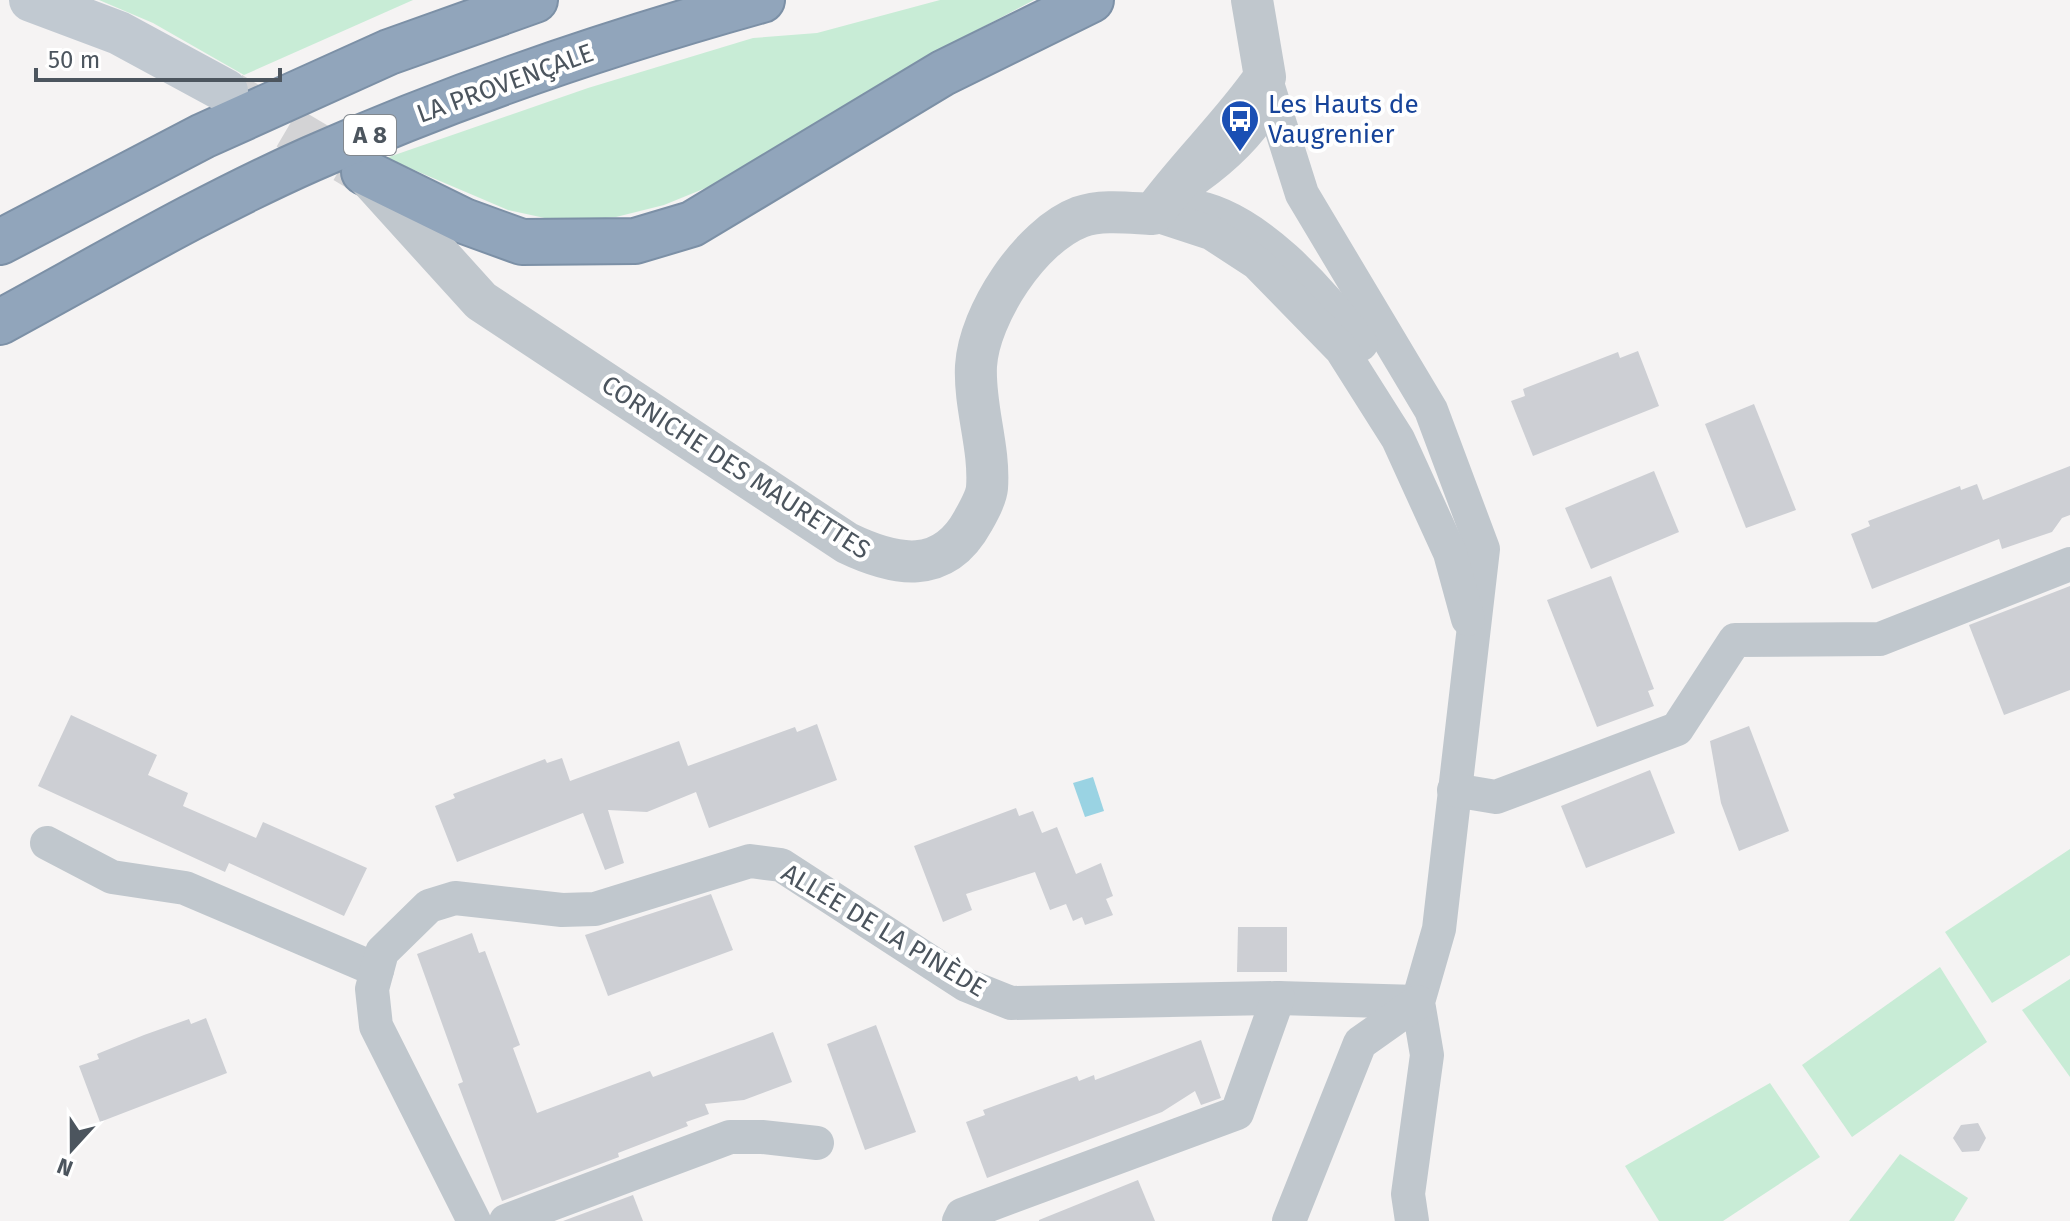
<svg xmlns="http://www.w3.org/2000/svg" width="2070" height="1221" viewBox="0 0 2070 1221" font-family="'Fira Sans',sans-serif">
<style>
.green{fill:#c8ecd6}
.water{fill:#9ad3e3}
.building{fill:#cdcfd4}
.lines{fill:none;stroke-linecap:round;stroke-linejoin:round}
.secondary-tunnel{stroke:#d3d3d5;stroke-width:44;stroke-dasharray:44 22;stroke-linecap:butt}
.motorway-casing{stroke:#7c90a6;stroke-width:48}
.service{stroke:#c0c7cd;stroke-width:16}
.minor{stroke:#c0c7cd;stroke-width:34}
.tertiary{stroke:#c0c7cd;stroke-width:42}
.secondary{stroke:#c1c9d1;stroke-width:44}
.motorway{stroke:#91a5bb;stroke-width:44}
.labels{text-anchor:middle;stroke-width:8;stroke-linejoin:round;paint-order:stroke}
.shield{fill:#fff;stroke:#82888e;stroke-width:2}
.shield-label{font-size:24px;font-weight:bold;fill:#4c555e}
.street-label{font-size:26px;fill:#4c555e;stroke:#fff}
.transit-label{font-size:26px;fill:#164399;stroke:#fff;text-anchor:start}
</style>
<rect width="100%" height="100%" fill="#f5f3f3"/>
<g class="green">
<path d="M 99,0 L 413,0 L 244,75 L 153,23 Z"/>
<path d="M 940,0 L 1034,0 L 962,38 L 713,185 L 664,205 L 616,217 L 563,222 L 508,210 L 386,158 L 588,88 L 753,38 L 817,33 Z"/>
<path d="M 2070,849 L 2070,955 L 1992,1003 L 1945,932 Z"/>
<path d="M 1940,967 L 1987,1042 L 1852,1137 L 1802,1065 Z"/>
<path d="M 2070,979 L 2070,1077 L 2022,1010 Z"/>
<path d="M 1770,1083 L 1820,1157 L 1723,1221 L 1659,1221 L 1625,1166 Z"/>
<path d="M 1900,1154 L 1968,1198 L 1954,1221 L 1849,1221 Z"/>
</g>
<path class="water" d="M 1093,777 L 1104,811 L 1085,817 L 1073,783 Z"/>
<g class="building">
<path d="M 1638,351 L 1659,406 L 1533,456 L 1511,401 L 1525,396 L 1523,389 L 1618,352 L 1620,358 Z"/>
<path d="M 1754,404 L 1796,510 L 1746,528 L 1705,424 Z"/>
<path d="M 2070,466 L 2070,515 L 2062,518 L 2052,532 L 2002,549 L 1999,539 L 1872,589 L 1851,534 L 1870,526 L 1868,521 L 1960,486 L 1961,490 L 1977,484 L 1983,500 Z"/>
<path d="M 1654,471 L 1679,532 L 1591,569 L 1565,508 Z"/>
<path d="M 1611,576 L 1654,689 L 1648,691 L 1654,706 L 1597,727 L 1547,600 Z"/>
<path d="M 2070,586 L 2070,690 L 2004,715 L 1969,625 Z"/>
<path d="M 71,715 L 157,755 L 148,775 L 188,793 L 183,806 L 256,838 L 263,822 L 367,868 L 344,916 L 229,863 L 225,872 L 38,786 Z"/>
<path d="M 817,724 L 837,780 L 709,828 L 696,792 L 647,812 L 608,810 L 624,863 L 605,870 L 583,813 L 457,862 L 435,806 L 455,798 L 453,794 L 545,759 L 547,763 L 562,758 L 570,781 L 679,741 L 688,766 L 795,727 L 797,732 Z"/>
<path d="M 1749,726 L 1789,831 L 1739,851 L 1721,803 L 1710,741 Z"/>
<path d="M 1650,770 L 1675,833 L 1586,868 L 1561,806 Z"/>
<path d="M 1016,808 L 1019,816 L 1033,811 L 1042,833 L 1057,827 L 1076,874 L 1101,863 L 1113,896 L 1106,899 L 1113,915 L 1085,925 L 1082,917 L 1073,921 L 1066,904 L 1050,910 L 1035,872 L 966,894 L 972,910 L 943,922 L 914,846 Z"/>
<path d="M 711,894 L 733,950 L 608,996 L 585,935 Z"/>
<path d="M 1238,927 L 1287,927 L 1287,972 L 1237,972 Z"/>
<path d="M 472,933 L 479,953 L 485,951 L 520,1045 L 513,1048 L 537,1113 L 650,1071 L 653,1077 L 773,1032 L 792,1082 L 744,1100 L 705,1104 L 709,1114 L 686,1122 L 688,1126 L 618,1153 L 619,1157 L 502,1201 L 458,1084 L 463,1082 L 417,954 Z"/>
<path d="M 206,1018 L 227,1073 L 100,1122 L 79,1066 L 99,1059 L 97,1054 L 144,1035 L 189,1019 L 191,1024 Z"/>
<path d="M 876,1025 L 916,1132 L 865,1150 L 827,1044 Z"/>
<path d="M 1201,1040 L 1221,1098 L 1201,1105 L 1195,1091 L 1162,1112 L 987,1178 L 966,1122 L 985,1115 L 983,1110 L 1077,1076 L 1079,1081 L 1094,1075 L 1095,1080 Z"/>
<path d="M 1978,1123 L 1986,1138 L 1979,1151 L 1962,1152 L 1953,1138 L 1961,1125 Z"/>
<path d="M 1138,1180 L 1155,1221 L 1039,1221 L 1039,1220 Z"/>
<path d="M 633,1195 L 643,1221 L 563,1221 Z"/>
</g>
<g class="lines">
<path class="secondary-tunnel" d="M 231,94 L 358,169"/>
<defs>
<g id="motorway">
<path d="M 364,172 L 464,221 L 522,242 L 635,241 L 692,224 L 943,73 L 1091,0"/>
<path d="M 0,242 L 203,136 L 389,52 L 535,0"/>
<path d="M 0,322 C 103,266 205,206 311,159 C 457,94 608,43 762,0"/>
</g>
</defs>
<use href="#motorway" class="motorway-casing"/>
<path class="service" d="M 1189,194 C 1222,172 1254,145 1274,110"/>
<g class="minor">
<path d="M 1265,77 L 1302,194 L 1431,410 L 1483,549 L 1439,929 L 1418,1002 L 1427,1055 L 1408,1194 L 1412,1221"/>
<path d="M 1188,206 C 1254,213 1323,293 1361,344"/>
<path d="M 1153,214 L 1211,233 L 1257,263 L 1341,349 L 1398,439 L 1450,553 L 1468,619"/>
<path d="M 1454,790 L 1496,797 L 1677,729 L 1735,640 L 1880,639 L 2070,564"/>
<path d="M 47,843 L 112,877 L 185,888 L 377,970"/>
<path d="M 474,1221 L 376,1026 L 372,989 L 382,952 L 429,906 L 455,898 L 562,910 L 595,909 L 750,861 L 781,865 L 966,985 L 1011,1003 L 1278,998 L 1418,1002"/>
<path d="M 506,1221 L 730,1137 L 762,1137 L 817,1143"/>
<path d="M 959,1221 L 962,1215 L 1237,1113 L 1278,998"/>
<path d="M 1289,1221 L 1360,1043 L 1418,1002"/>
</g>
<path class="tertiary" d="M 365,173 L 481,301 L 847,543 C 895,566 943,576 973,521 C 978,512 986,498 987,488 C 990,447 974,407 976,366 C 979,315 1030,236 1080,217 C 1102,209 1130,213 1153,214 C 1188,166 1231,126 1265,77 L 1252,0"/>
<path class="secondary" d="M 31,0 L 119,33 L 226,91"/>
<use href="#motorway" class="motorway"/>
</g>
<defs>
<symbol id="bus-pin" viewBox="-11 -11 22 30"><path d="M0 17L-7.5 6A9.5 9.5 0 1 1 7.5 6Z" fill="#1a4fb4" stroke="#fff"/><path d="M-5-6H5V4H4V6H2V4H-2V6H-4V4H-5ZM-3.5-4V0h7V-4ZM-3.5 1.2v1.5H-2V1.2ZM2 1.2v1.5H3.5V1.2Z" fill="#fff"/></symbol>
</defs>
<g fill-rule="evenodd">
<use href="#bus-pin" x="1218" y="97" width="44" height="60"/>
</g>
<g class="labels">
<rect class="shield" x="344" y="115" width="52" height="40" rx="6"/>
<g class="shield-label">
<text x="370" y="143">A 8</text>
</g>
<g class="street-label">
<text transform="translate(505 83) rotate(-20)" y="9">LA PROVENÇALE</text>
<text transform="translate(736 467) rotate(33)" y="9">CORNICHE DES MAURETTES</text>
<text transform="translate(884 930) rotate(31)" y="9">ALLÉE DE LA PINÈDE</text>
</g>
<g class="transit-label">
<text x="1268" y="113">Les Hauts de<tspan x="1268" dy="30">Vaugrenier</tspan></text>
</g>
</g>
<g transform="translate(72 1149) rotate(201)" stroke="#ffffff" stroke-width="6" paint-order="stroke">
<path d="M0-6L14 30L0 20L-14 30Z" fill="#4c555e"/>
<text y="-12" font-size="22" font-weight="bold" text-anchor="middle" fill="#4c555e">N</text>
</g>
<path d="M36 68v12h244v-12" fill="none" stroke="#4c555e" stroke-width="4"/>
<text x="48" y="68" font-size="24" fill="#4c555e" stroke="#ffffff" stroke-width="6" paint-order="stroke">50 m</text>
</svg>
